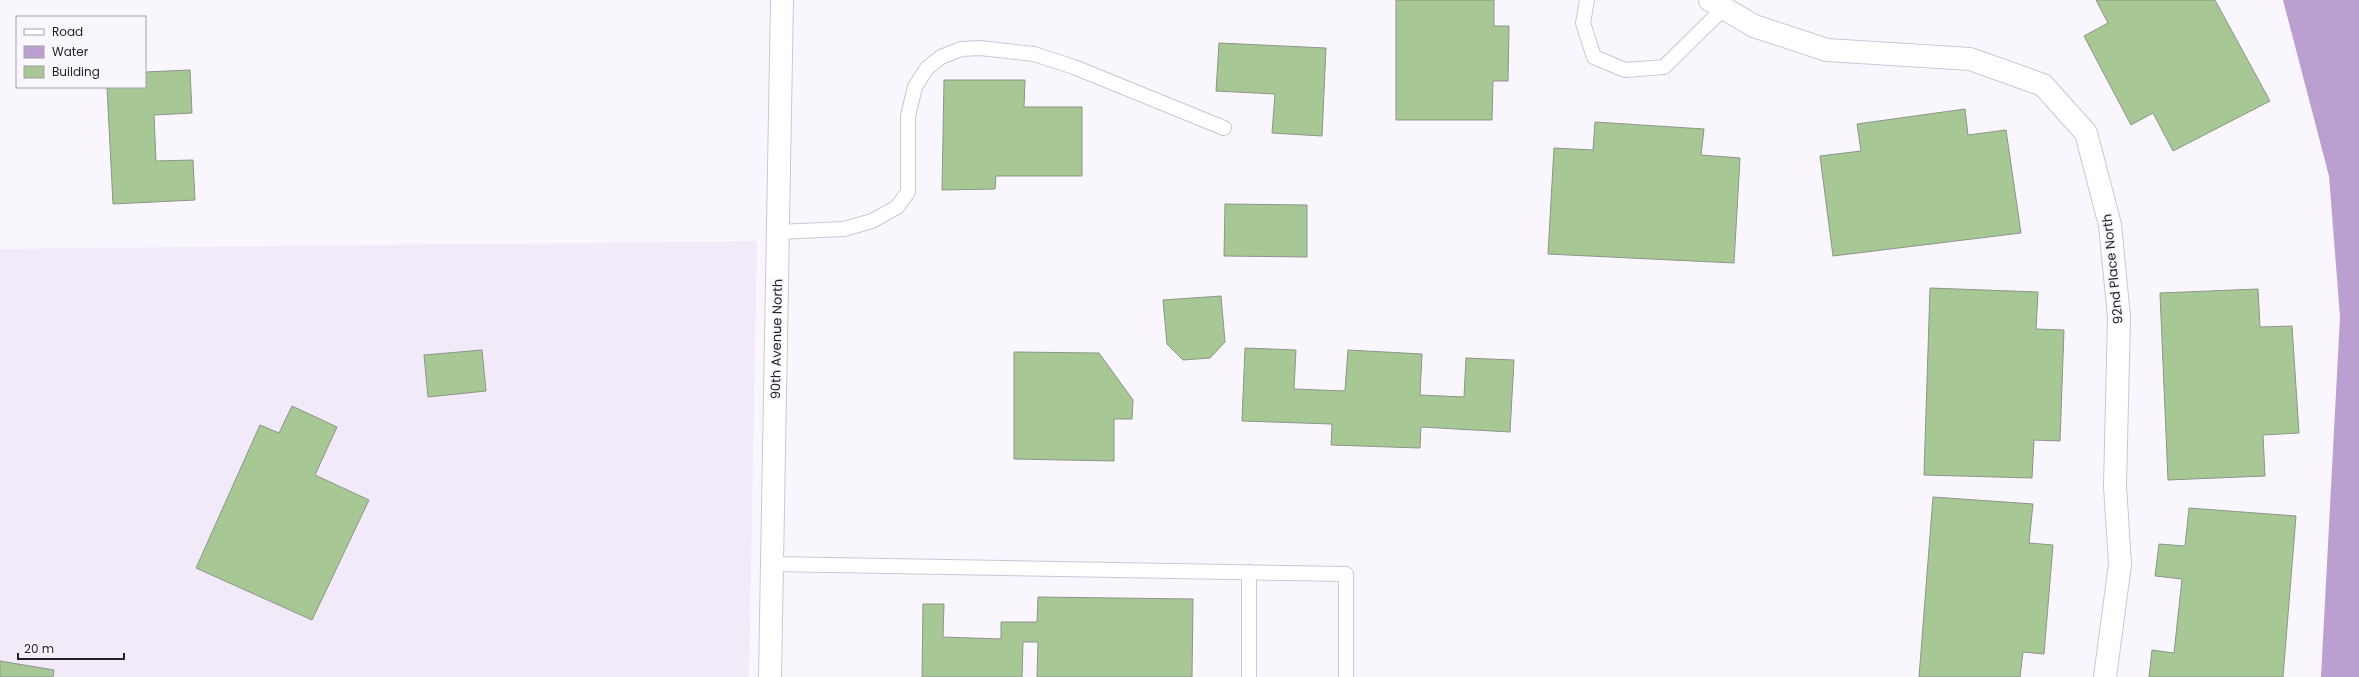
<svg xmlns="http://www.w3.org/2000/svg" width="2359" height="677" viewBox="0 0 2359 677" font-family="Poppins,sans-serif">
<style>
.built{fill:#f2eaf9}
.water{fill:#bb9fd0}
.building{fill:#a7c795;stroke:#8d9589}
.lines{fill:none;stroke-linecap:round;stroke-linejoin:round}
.lane-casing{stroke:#cdc6d2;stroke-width:16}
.street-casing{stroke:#cdc6d2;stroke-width:24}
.secondary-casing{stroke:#cdc6d2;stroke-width:24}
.lane{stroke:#fff;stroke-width:14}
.street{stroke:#fff;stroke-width:22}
.secondary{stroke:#fff;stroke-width:22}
.labels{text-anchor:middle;stroke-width:4;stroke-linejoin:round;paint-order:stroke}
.street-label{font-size:13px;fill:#242226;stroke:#faf6fe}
</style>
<rect width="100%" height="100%" fill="#faf6fe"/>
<path class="built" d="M 757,241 L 749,677 L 0,677 L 0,249 Z"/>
<path class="water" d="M 2283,0 L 2359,0 L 2359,677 L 2321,677 L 2340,317 L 2329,176 Z"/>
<g class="building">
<path d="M 1396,0 L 1494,0 L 1494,26 L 1509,26 L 1508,81 L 1493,81 L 1492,120 L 1396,120 Z"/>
<path d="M 2096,0 L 2215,0 L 2270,101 L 2173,151 L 2153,113 L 2131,125 L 2084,36 L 2108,23 Z"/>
<path d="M 1219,43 L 1326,48 L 1322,136 L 1272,133 L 1275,94 L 1216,91 Z"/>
<path d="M 190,70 L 192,113 L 154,115 L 156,161 L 193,160 L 195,200 L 113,204 L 107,87 L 145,87 L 145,72 Z"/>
<path d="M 944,80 L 1025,80 L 1024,107 L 1082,107 L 1082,176 L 996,176 L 995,189 L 942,190 Z"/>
<path d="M 1965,109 L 1968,135 L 2006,130 L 2021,233 L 1833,256 L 1820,156 L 1861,151 L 1857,124 Z"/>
<path d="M 1595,122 L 1704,129 L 1701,155 L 1740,158 L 1734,263 L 1548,254 L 1554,148 L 1593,150 Z"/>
<path d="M 1225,204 L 1307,205 L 1307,257 L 1224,256 Z"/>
<path d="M 1930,288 L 2038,292 L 2036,329 L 2064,330 L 2060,441 L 2034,440 L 2032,478 L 1924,475 Z"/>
<path d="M 2258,289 L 2260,327 L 2292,326 L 2299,433 L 2263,435 L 2265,476 L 2168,480 L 2160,293 Z"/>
<path d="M 1221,296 L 1225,342 L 1210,358 L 1183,360 L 1167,344 L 1163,300 Z"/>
<path d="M 1245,348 L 1296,350 L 1294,389 L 1345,391 L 1348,350 L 1422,354 L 1420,395 L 1464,397 L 1466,358 L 1514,360 L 1510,432 L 1421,427 L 1420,448 L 1331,445 L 1332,424 L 1242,421 Z"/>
<path d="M 482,350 L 486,391 L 428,397 L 424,355 Z"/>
<path d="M 1014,352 L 1099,353 L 1133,400 L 1132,419 L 1114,419 L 1114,461 L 1014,459 Z"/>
<path d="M 292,406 L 337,427 L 315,475 L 369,500 L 312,620 L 196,568 L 260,425 L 279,433 Z"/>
<path d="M 1933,497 L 2033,504 L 2029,543 L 2053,545 L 2044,654 L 2023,652 L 2020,677 L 1919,677 Z"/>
<path d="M 2189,508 L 2296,516 L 2283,677 L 2149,677 L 2152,650 L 2174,653 L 2182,579 L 2155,576 L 2159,544 L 2185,546 Z"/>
<path d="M 1038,597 L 1193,599 L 1192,677 L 1037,677 L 1038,642 L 1023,642 L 1022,677 L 922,677 L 923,604 L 944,604 L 943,637 L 1001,639 L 1001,622 L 1037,622 Z"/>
<path d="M 0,661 L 54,670 L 53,677 L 0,677 Z"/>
</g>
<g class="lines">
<defs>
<g id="lane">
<path d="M 1587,0 L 1583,23 L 1594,57 L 1625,70 L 1664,67 L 1724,8"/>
<path d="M 778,232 L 844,229 L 872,221 L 897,207 L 908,192 L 908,116 L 915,87 L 927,68 L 941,57 L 961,49 L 980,48 L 1034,54 L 1074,67 L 1224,128"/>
<path d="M 772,564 L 1346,574 L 1346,677"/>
<path d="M 1249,677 L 1249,572"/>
</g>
<path id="street" d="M 1710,0 L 1754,26 L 1827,50 L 1970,59 L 2043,85 L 2086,133 L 2110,225 L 2119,317 L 2115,486 L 2120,564 L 2105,677"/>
<path id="secondary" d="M 770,677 L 782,0"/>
</defs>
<use href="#lane" class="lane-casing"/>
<use href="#street" class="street-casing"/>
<use href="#secondary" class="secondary-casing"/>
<use href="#lane" class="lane"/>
<use href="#street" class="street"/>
<use href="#secondary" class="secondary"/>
</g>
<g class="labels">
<g class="street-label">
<text transform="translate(2112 269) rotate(-96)" y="5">92nd Place North</text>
<text transform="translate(776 339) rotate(-89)" y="5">90th Avenue North</text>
</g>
</g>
<rect x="16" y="16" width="130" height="72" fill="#faf6fe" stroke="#a4a1a8"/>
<rect x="24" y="29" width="20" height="6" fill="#ffffff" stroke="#a4a1a8"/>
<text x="52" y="36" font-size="12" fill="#242226">Road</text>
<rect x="24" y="46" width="20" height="12" fill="#bb9fd0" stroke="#a4a1a8"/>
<text x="52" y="56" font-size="12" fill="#242226">Water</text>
<rect x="24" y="66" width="20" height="12" fill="#a7c795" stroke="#a4a1a8"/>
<text x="52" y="76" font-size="12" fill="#242226">Building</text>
<path d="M18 653v6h106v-6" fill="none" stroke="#242226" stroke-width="2"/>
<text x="24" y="653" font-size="12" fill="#242226" stroke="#faf6fe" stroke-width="3" paint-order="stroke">20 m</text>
</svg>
